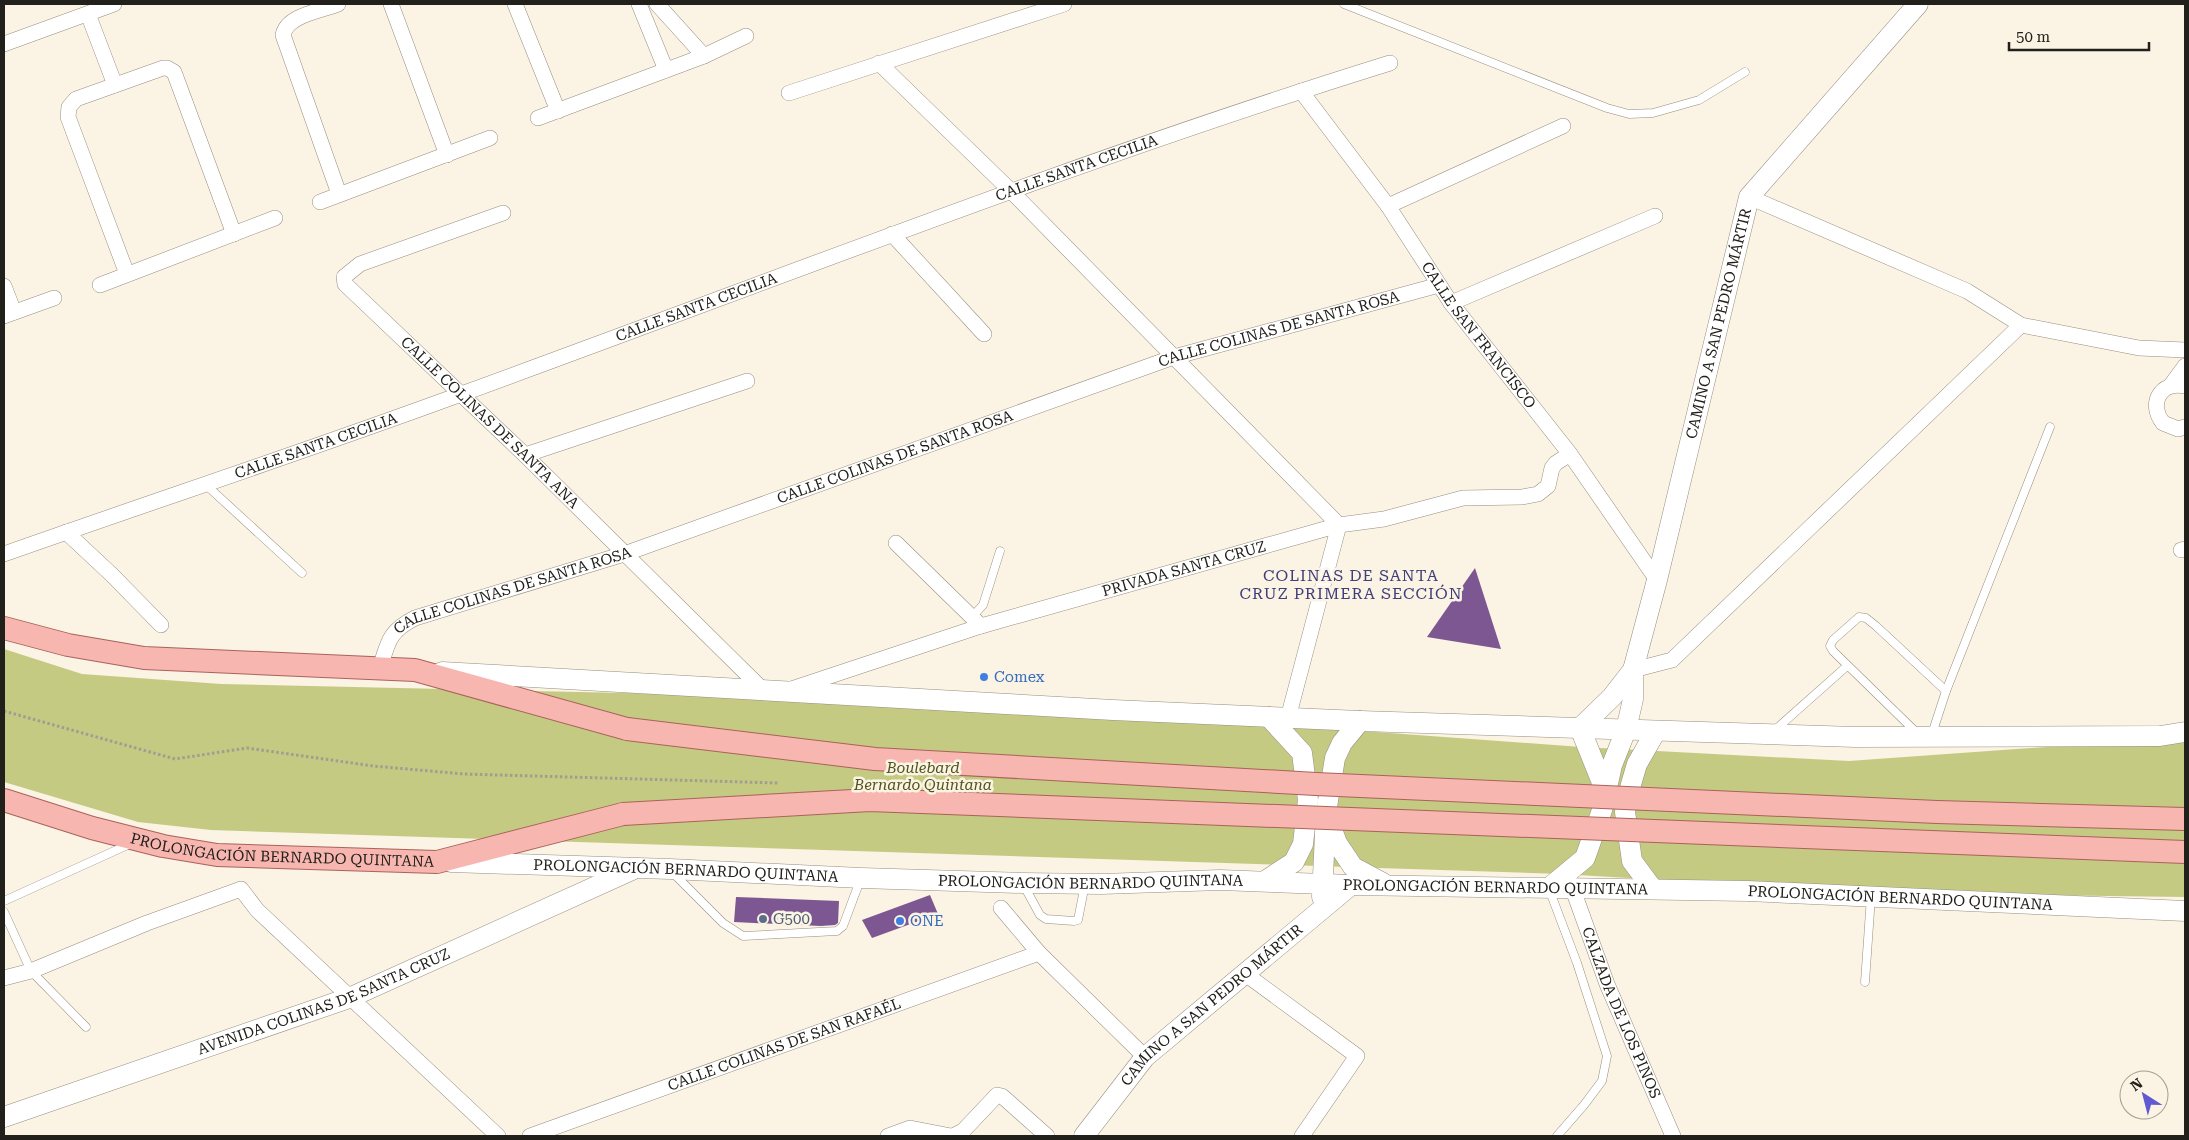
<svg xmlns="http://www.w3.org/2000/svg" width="2189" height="1140" viewBox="0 0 2189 1140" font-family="'Roboto Serif',serif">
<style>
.green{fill:#c4ca82}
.building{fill:#7d5791}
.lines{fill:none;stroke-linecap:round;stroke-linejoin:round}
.lane-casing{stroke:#968f80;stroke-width:9}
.street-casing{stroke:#968f80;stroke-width:16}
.secondary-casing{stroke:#968f80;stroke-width:21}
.primary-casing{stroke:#aa625a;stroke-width:24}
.path{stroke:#a29d91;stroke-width:3;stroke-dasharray:2.5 2.5;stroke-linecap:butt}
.lane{stroke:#fff;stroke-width:8}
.street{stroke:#fff;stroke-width:15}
.secondary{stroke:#fff;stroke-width:20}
.primary{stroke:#f8b6b1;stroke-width:22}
.primary-bridge-casing{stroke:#aa625a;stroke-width:24;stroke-linecap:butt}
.primary-bridge{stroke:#f8b6b1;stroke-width:22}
.shop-dot{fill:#3f7fe0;stroke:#fbf3e3;stroke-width:2}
.service-dot{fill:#5c6f8a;stroke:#fbf3e3;stroke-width:2}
.labels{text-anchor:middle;stroke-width:5;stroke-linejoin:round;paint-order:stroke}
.street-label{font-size:15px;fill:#22201a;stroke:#fbf3e3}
.shop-label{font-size:15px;fill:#366cbe;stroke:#fbf3e3;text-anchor:start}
.park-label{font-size:15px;font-style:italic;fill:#50531c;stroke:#fbf3e3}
.service-label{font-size:15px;fill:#4e5e75;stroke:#fbf3e3;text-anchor:start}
.neighbourhood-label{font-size:16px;letter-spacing:1px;fill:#3f3e7b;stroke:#fbf3e3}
</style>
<rect width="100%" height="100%" fill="#fbf3e3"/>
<path class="green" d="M 4,649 L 82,674 L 221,684 L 939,700 L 1581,747 L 1849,761 L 2185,737 L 2185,897 L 1881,893 L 1561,874 L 211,830 L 138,822 L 4,782 Z"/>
<g class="building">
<path d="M 1475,568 L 1501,649 L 1427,637 Z"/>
<path d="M 930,895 L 938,914 L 872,938 L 862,920 Z"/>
<path d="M 736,897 L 839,901 L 838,923 L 835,925 L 821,926 L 734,922 Z"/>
</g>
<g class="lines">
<defs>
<g id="lane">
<path d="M 1344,4 L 1607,108 L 1629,114 L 1653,113 L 1699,100 L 1745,72"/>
<path d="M 205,484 L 302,573"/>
<path d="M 972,617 L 983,605 L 1000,551"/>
<path d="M 1946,691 L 2050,427"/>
<path d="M 1775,730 L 1847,666"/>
<path d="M 1918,734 L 1833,651 L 1830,646 L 1833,640 L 1859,617 L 1866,618 L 1876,626 L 1946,691 L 1931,737"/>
<path d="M 673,873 L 723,923 L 743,936 L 837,931 L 843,926 L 861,878"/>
<path d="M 1023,884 L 1040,915 L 1046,919 L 1074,921 L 1078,920 L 1085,884"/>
<path d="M 1549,889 L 1577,963 L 1607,1056 L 1602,1081 L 1584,1105 L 1557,1136"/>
<path d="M 4,901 L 132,843"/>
<path d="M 4,912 L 31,971 L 86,1027"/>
<path d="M 1865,982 L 1871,897"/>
</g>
<g id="street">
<path d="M 338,4 C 321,11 287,15 283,35 L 339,194"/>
<path d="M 391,4 L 447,155"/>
<path d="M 515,4 L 558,111"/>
<path d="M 639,4 L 666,70"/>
<path d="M 657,4 L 704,56"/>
<path d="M 88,14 L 115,85"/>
<path d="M 4,44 L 114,4"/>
<path d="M 879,63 L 1011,191 L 1339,525 L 1288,718"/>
<path id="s1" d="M 1301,91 L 1388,206 L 1451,303 L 1570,454 L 1657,580"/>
<path d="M 789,93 L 1064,4"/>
<path d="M 538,118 L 704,56 L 746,36"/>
<path d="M 1749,197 L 1967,291 L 2021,325 L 2139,348 L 2185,350"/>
<path d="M 320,202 L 490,138"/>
<path d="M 1388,206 L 1563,126"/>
<path id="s2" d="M 503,213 L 360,264 L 344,277 L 345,284 L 525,455 L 762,689"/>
<path d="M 892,234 L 984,334"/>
<path d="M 127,274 L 68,117 L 69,107 L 76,99 L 163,68 L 167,68 L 174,72 L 234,234"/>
<path d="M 100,285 L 275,218"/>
<path d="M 4,286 L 14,312"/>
<path d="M 1451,303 L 1655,216"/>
<path d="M 4,316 L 54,298"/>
<path d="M 2171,385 L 2185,366"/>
<path d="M 2185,386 C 2160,381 2148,404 2163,423 L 2178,429 L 2185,427"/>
<path d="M 525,455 L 747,381"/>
<path d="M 66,532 L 112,575 L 161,625"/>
<path d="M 896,543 L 981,626"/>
<path d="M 2181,550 L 2185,549"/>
<path id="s3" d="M 4,554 C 157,500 312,449 464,393 C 772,281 1077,160 1390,63"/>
<path id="s4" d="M 380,668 C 388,642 389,631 415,618 L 624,554 L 1174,357 L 1439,285"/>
<path d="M 1633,670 L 1672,660 L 2021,325"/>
<path id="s5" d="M 791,689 L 981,626 L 1339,525 L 1384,519 L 1463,498 L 1522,497 L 1538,494 L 1548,486 L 1552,468 L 1556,463 L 1570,454"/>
<path id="s6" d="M 1572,887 L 1607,984 L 1673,1136"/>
<path d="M 1001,908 L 1039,953 L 1145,1057"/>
<path d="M 1244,973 L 1357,1056 L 1302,1136"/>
<path d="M 4,978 L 31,971 L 147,923 L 241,889 L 257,910 L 498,1136"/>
<path id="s7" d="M 530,1136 L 1039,953"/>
<path d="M 888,1136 L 910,1128 L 951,1136"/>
<path d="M 953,1136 L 963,1131 L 997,1095 L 1002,1096 L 1047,1136"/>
</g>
<g id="secondary">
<path d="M 442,672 L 1113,710 L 1360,721 L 1855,737 L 2160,736 L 2185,732"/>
<path d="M 1580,728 L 1612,697 L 1633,670"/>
<path d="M 1580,728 L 1605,790"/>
<path d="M 1328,819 L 1337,843 L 1353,867 L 1383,883"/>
<path id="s8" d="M 451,862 L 670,869 L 861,878 L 1022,883 L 1101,884 L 1220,880 L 1351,885 L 1748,891 L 2185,911"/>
<path d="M 1265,881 L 1294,862 L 1303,844 L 1308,800 L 1302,753 L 1269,717"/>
<path id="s9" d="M 1550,887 L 1585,858 L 1602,810 L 1612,765 L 1626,730 L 1633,699 L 1633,670 L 1657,580 L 1749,197 L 1918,4"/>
<path d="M 1652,888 L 1632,861 L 1625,812 L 1627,798 L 1637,764 L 1656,731"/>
<path d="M 1322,897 L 1326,813 L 1335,758 L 1342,743 L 1360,721"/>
<path id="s10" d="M 4,1117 L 349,998 L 632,870"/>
<path id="s11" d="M 1084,1136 L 1145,1057 L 1351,885"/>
</g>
<g id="primary">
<path d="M 4,628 L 68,645 L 144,658 L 415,670 L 627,729"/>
<path id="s12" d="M 4,800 L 92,828 L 163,846 L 217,855 L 437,862 L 623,814"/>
</g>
</defs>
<use href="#lane" class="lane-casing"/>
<use href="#street" class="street-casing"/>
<use href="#secondary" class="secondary-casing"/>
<use href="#primary" class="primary-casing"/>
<path class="path" d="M 4,711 L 175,759 L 247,748 L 373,766 L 464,774 L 778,783"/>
<use href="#lane" class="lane"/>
<use href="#street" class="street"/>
<use href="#secondary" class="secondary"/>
<use href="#primary" class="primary"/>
<defs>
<g id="primary-bridge">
<path d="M 627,729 L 875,759 L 1316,784 L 1937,812 L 2185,819"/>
<path d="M 623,814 L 870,800 L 2185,852"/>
</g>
</defs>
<use href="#primary-bridge" class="primary-bridge-casing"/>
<use href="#primary-bridge" class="primary-bridge"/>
</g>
<g class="shop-dot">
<circle cx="984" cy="677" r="5"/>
<circle cx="900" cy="921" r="5"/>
</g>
<circle class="service-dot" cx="763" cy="919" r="5"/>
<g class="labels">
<g class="street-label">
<text dy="5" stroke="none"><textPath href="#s3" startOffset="1140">CALLE SANTA CECILIA</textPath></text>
<text dy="5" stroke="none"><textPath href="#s3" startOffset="735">CALLE SANTA CECILIA</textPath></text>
<text dy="5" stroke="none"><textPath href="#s9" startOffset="598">CAMINO A SAN PEDRO MÁRTIR</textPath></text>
<text dy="5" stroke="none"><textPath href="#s4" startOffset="975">CALLE COLINAS DE SANTA ROSA</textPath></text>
<text dy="5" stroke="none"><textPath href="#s1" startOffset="302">CALLE SAN FRANCISCO</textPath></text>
<text dy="5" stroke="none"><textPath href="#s2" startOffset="380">CALLE COLINAS DE SANTA ANA</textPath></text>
<text dy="5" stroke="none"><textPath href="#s3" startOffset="330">CALLE SANTA CECILIA</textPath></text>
<text dy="5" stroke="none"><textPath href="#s4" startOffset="570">CALLE COLINAS DE SANTA ROSA</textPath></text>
<text dy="5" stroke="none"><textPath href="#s5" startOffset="411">PRIVADA SANTA CRUZ</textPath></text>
<text dy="5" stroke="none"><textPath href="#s4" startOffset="165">CALLE COLINAS DE SANTA ROSA</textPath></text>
<text dy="5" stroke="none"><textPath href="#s12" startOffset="285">PROLONGACIÓN BERNARDO QUINTANA</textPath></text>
<text dy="5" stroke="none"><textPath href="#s8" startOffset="235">PROLONGACIÓN BERNARDO QUINTANA</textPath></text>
<text dy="5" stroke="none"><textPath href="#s8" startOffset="640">PROLONGACIÓN BERNARDO QUINTANA</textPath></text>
<text dy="5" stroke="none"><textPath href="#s8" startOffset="1045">PROLONGACIÓN BERNARDO QUINTANA</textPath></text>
<text dy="5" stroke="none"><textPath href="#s8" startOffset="1450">PROLONGACIÓN BERNARDO QUINTANA</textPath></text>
<text dy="5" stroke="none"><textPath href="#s10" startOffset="340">AVENIDA COLINAS DE SANTA CRUZ</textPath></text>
<text dy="5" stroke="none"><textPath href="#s11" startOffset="184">CAMINO A SAN PEDRO MÁRTIR</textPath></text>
<text dy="5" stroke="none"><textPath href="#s6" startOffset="135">CALZADA DE LOS PINOS</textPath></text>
<text dy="5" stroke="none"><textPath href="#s7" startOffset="270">CALLE COLINAS DE SAN RAFAÉL</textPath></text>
</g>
<g class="shop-label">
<text x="994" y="682">Comex</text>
<text x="910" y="926">ONE</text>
</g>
<g class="park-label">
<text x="923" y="773">Boulebard<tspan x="923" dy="17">Bernardo Quintana</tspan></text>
</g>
<g class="service-label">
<text x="773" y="924">G500</text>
</g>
<g class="neighbourhood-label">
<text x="1351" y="581">COLINAS DE SANTA<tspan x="1351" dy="18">CRUZ PRIMERA SECCIÓN</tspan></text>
</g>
</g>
<rect width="2189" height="1140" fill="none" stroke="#22201a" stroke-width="10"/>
<g transform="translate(2144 1095) rotate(324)"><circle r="24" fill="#fbf3e3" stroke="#a49f93"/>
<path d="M0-4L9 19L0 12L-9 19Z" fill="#6059d1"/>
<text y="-8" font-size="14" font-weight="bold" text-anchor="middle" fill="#22201a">N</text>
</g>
<path d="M2009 42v8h140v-8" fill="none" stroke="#22201a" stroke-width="2.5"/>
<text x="2016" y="42" font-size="15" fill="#22201a" stroke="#fbf3e3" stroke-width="4" paint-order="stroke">50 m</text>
</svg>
